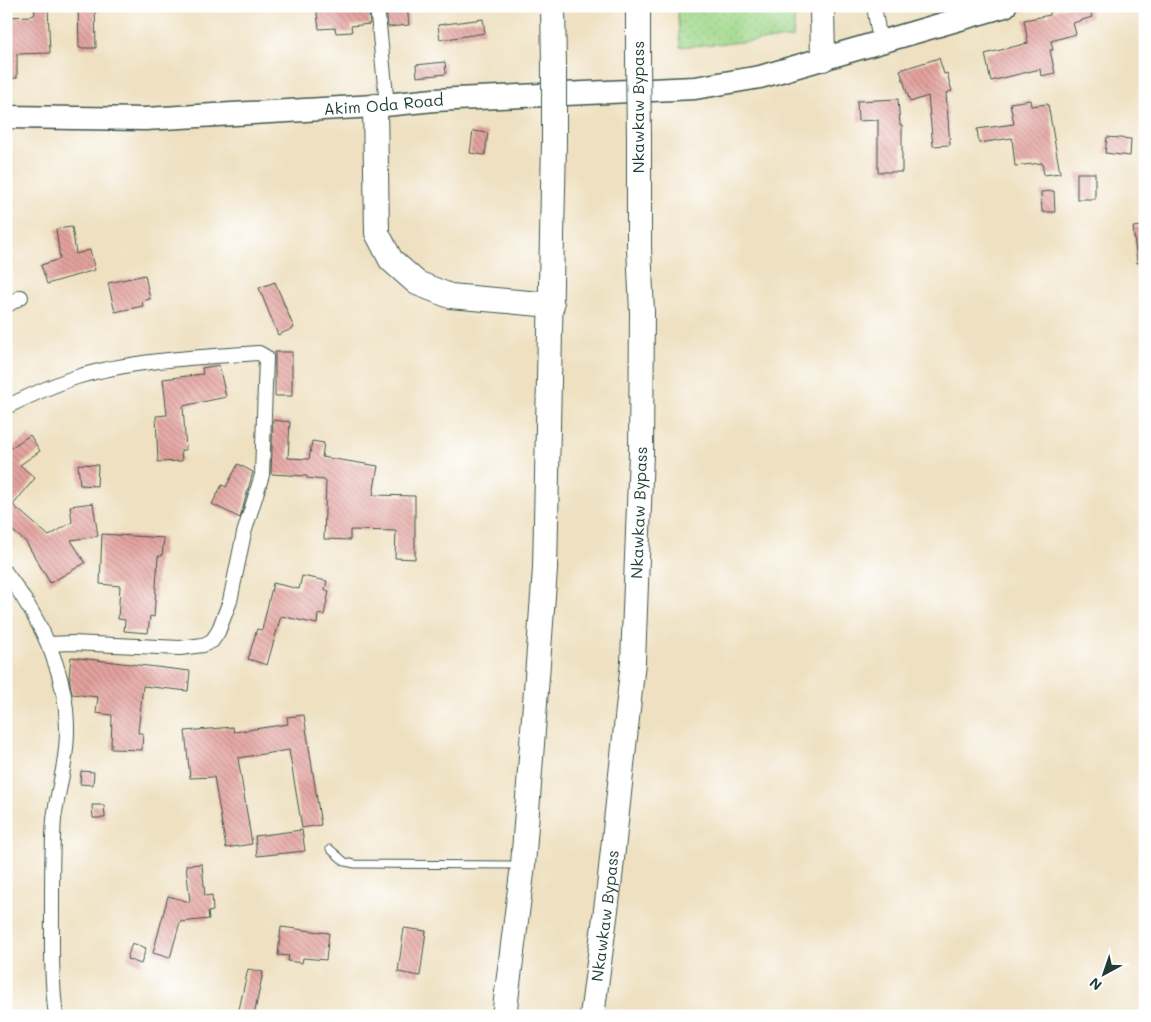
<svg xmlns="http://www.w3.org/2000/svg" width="1151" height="1022" viewBox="0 0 1151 1022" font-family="Mali,sans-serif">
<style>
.grass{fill:url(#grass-dots);stroke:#5f8a5e}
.building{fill:url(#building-back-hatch)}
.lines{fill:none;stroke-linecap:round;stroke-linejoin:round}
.service-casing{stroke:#3e5549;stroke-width:9}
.minor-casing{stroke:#3e5549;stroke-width:16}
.primary-casing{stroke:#3e5549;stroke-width:25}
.trunk-casing{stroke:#3e5549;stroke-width:26}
.service{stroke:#fff;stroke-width:7}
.minor{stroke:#fff;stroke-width:14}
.primary{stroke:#fff;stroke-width:22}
.trunk{stroke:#fff;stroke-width:24}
.trunk-bridge-casing{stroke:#3e5549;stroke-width:26;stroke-linecap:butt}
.trunk-bridge{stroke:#fff;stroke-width:24}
.labels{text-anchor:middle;stroke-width:5;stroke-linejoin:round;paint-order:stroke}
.street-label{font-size:16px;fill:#1f3d34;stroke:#fff}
</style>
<defs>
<pattern id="grass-dots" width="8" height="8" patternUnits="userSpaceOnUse" patternTransform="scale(1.25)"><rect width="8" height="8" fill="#9fd789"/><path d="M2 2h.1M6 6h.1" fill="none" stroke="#88b977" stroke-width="1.8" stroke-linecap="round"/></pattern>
<pattern id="building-back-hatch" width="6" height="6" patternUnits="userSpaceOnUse" patternTransform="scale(1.25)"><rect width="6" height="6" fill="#e4a29e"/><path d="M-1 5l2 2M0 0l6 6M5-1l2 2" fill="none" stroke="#b88582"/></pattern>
</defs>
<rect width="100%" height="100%" fill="#fff"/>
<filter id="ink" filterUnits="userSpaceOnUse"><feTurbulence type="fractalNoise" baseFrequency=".02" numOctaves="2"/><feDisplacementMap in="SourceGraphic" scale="10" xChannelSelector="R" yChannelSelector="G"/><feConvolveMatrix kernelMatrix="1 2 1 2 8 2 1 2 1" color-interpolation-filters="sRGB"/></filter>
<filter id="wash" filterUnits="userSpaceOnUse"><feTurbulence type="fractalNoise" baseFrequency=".0096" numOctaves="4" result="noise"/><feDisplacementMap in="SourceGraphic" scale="20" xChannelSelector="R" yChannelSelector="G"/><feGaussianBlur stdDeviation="1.12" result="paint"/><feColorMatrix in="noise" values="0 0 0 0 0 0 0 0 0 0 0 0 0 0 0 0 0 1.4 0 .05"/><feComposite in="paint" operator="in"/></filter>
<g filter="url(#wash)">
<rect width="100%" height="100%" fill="#eee0c0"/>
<path class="grass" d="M 677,6 L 796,6 L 793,38 L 680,47 Z"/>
<g id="blocks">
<g class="building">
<path d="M 34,6 L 48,6 L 50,53 L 17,54 L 17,78 L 6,78 L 6,17 L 32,16 L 35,14 Z"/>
<path d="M 78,6 L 95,6 L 96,48 L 79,48 Z"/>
<path d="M 316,6 L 368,6 L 370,24 L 351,26 L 352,32 L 336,33 L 335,28 L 319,29 Z"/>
<path d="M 386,6 L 407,6 L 409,25 L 388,27 Z"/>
<path d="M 1069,6 L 1089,6 L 1092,17 L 1073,23 L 1076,34 L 1051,41 L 1053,50 L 1050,50 L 1055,73 L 1041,76 L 1040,69 L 991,81 L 985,54 L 1028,43 L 1024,20 L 1050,15 L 1050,12 Z"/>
<path d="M 483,19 L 485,33 L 440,40 L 438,25 Z"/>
<path d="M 939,58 L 944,74 L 947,73 L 952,91 L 946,93 L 950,145 L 933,146 L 928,96 L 910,102 L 900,70 Z"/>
<path d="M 445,62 L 446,74 L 417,77 L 416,65 Z"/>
<path d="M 898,99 L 900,125 L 902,125 L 902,172 L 878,172 L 878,120 L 858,121 L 857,101 Z"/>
<path d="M 1030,100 L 1031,106 L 1048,104 L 1060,173 L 1044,175 L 1042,163 L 1015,166 L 1012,138 L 979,143 L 977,129 L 1014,124 L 1010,103 Z"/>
<path d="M 473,131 L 488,133 L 485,155 L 470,153 Z"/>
<path d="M 1107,137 L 1131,139 L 1130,156 L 1105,153 Z"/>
<rect x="1077" y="173" width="18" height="26"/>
<path d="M 1054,191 L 1055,212 L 1042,212 L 1041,192 Z"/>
<path d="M 1145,226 L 1145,262 L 1137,263 L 1133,227 Z"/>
<path d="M 72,227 L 76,254 L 90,250 L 95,270 L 47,284 L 41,265 L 60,259 L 56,229 Z"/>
<path d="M 145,275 L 150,299 L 142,301 L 143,306 L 115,312 L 108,283 Z"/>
<path d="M 275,282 L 294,328 L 278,335 L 259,288 Z"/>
<rect x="275" y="352" width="17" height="44"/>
<path d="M 219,365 L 226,397 L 183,406 L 186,450 L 181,450 L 182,461 L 158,462 L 156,416 L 167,415 L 163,379 L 203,374 L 202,368 Z"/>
<path d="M 273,420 L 290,422 L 288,458 L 309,459 L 312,441 L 324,443 L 322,457 L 378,466 L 373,495 L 415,496 L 415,559 L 395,558 L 396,531 L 350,530 L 350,540 L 324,539 L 326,482 L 324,480 L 307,478 L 307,476 L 271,474 Z"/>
<path d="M 30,435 L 40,451 L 20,465 L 35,478 L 13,505 L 49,536 L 72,522 L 70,506 L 93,503 L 98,536 L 71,540 L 85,563 L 50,583 L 26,542 L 6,525 L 6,451 Z"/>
<path d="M 78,464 L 98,465 L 97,486 L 80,485 Z"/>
<path d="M 238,464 L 253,472 L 240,518 L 212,504 L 222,485 L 226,487 Z"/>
<path d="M 102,534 L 164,538 L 162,556 L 158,556 L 154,617 L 150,616 L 148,633 L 124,631 L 125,620 L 118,619 L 120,586 L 100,584 Z"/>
<path d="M 302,576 L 327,581 L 325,590 L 329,591 L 324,615 L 318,614 L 317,624 L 281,616 L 267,665 L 248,659 L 257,629 L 262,630 L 273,583 L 299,589 Z"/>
<path d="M 71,657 L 190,671 L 188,691 L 143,686 L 138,733 L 143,733 L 142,750 L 111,749 L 112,715 L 96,713 L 98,697 L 72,694 L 69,677 Z"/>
<path d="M 304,715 L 321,825 L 302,828 L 289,750 L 238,758 L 252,844 L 226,848 L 214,777 L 190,778 L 185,731 L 233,727 L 234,732 L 288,724 L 287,717 Z"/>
<path d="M 81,771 L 94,772 L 93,785 L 80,784 Z"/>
<path d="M 92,805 L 104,805 L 105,818 L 93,818 Z"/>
<path d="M 302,830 L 305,851 L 257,856 L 255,836 Z"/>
<path d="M 202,864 L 205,896 L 212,895 L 213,911 L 208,912 L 209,919 L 180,922 L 170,958 L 153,953 L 168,896 L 190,902 L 186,865 Z"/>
<path d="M 281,927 L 329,933 L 326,960 L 303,958 L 302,963 L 288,961 L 289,956 L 278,955 Z"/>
<path d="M 404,928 L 426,931 L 420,976 L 398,972 Z"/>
<path d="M 132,943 L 146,948 L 141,964 L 127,959 Z"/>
<path d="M 248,969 L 263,972 L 254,1016 L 238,1014 Z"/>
</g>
</g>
</g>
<g filter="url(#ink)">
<use href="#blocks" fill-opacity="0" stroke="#3e5549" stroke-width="1"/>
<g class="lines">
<defs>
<path id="service" d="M 330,849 L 345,862 L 355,864 L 520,865"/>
<g id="minor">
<path d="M 377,6 L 387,105"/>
<path d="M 874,6 L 880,42"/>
<path d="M 6,306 L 21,297"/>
<path d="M 6,407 C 29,396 52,385 77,377 C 132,360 202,357 259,353 L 266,357 L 262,475 L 244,533 L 230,601 L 218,632 L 212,641 L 203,645 L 180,648 L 72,643 L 49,644"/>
<path d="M 6,573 C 44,624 73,683 66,748 C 64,772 57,795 54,819 C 52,847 52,875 52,902 C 52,941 51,978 56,1016"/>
</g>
<g id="primary">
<path id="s1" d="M 6,117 L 145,119 L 375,106 L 434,100 L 695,88 L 760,77 L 1005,6"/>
</g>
<g id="trunk">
<path d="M 553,6 L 554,66"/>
<path d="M 822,6 L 823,59"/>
<path d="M 638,62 L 638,6"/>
<path d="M 375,106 L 377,233 L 391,260 L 417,283 L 450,296 L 552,305"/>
<path d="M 504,1016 L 523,865 L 545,569 L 554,142"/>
<path id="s2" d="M 592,1016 L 609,887 L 633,662 L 641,453 L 642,312 L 639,247 L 639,137"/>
</g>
</defs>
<use href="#service" class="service-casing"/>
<use href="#minor" class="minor-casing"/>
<use href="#primary" class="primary-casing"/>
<use href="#trunk" class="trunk-casing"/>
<use href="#service" class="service"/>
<use href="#minor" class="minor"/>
<use href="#primary" class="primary"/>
<use href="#trunk" class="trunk"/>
<defs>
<g id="trunk-bridge">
<path d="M 638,62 L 639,137"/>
<path d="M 554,142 L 554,66"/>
</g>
</defs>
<use href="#trunk-bridge" class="trunk-bridge-casing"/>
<use href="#trunk-bridge" class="trunk-bridge"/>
</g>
</g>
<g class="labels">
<g class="street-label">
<text dy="6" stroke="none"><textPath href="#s1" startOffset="378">Akim Oda Road</textPath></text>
<text transform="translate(638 107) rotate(-90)" y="6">Nkawkaw Bypass</text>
<text dy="6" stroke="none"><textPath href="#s2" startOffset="506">Nkawkaw Bypass</textPath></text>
<text dy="6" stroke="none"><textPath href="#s2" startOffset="101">Nkawkaw Bypass</textPath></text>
</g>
</g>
<rect width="1151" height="1022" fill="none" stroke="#fff" stroke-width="25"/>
<g transform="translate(1104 974) rotate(220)" stroke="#ffffff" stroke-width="4" paint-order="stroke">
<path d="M0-4L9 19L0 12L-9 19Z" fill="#1f3d34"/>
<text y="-8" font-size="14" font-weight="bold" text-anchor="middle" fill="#1f3d34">N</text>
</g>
</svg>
